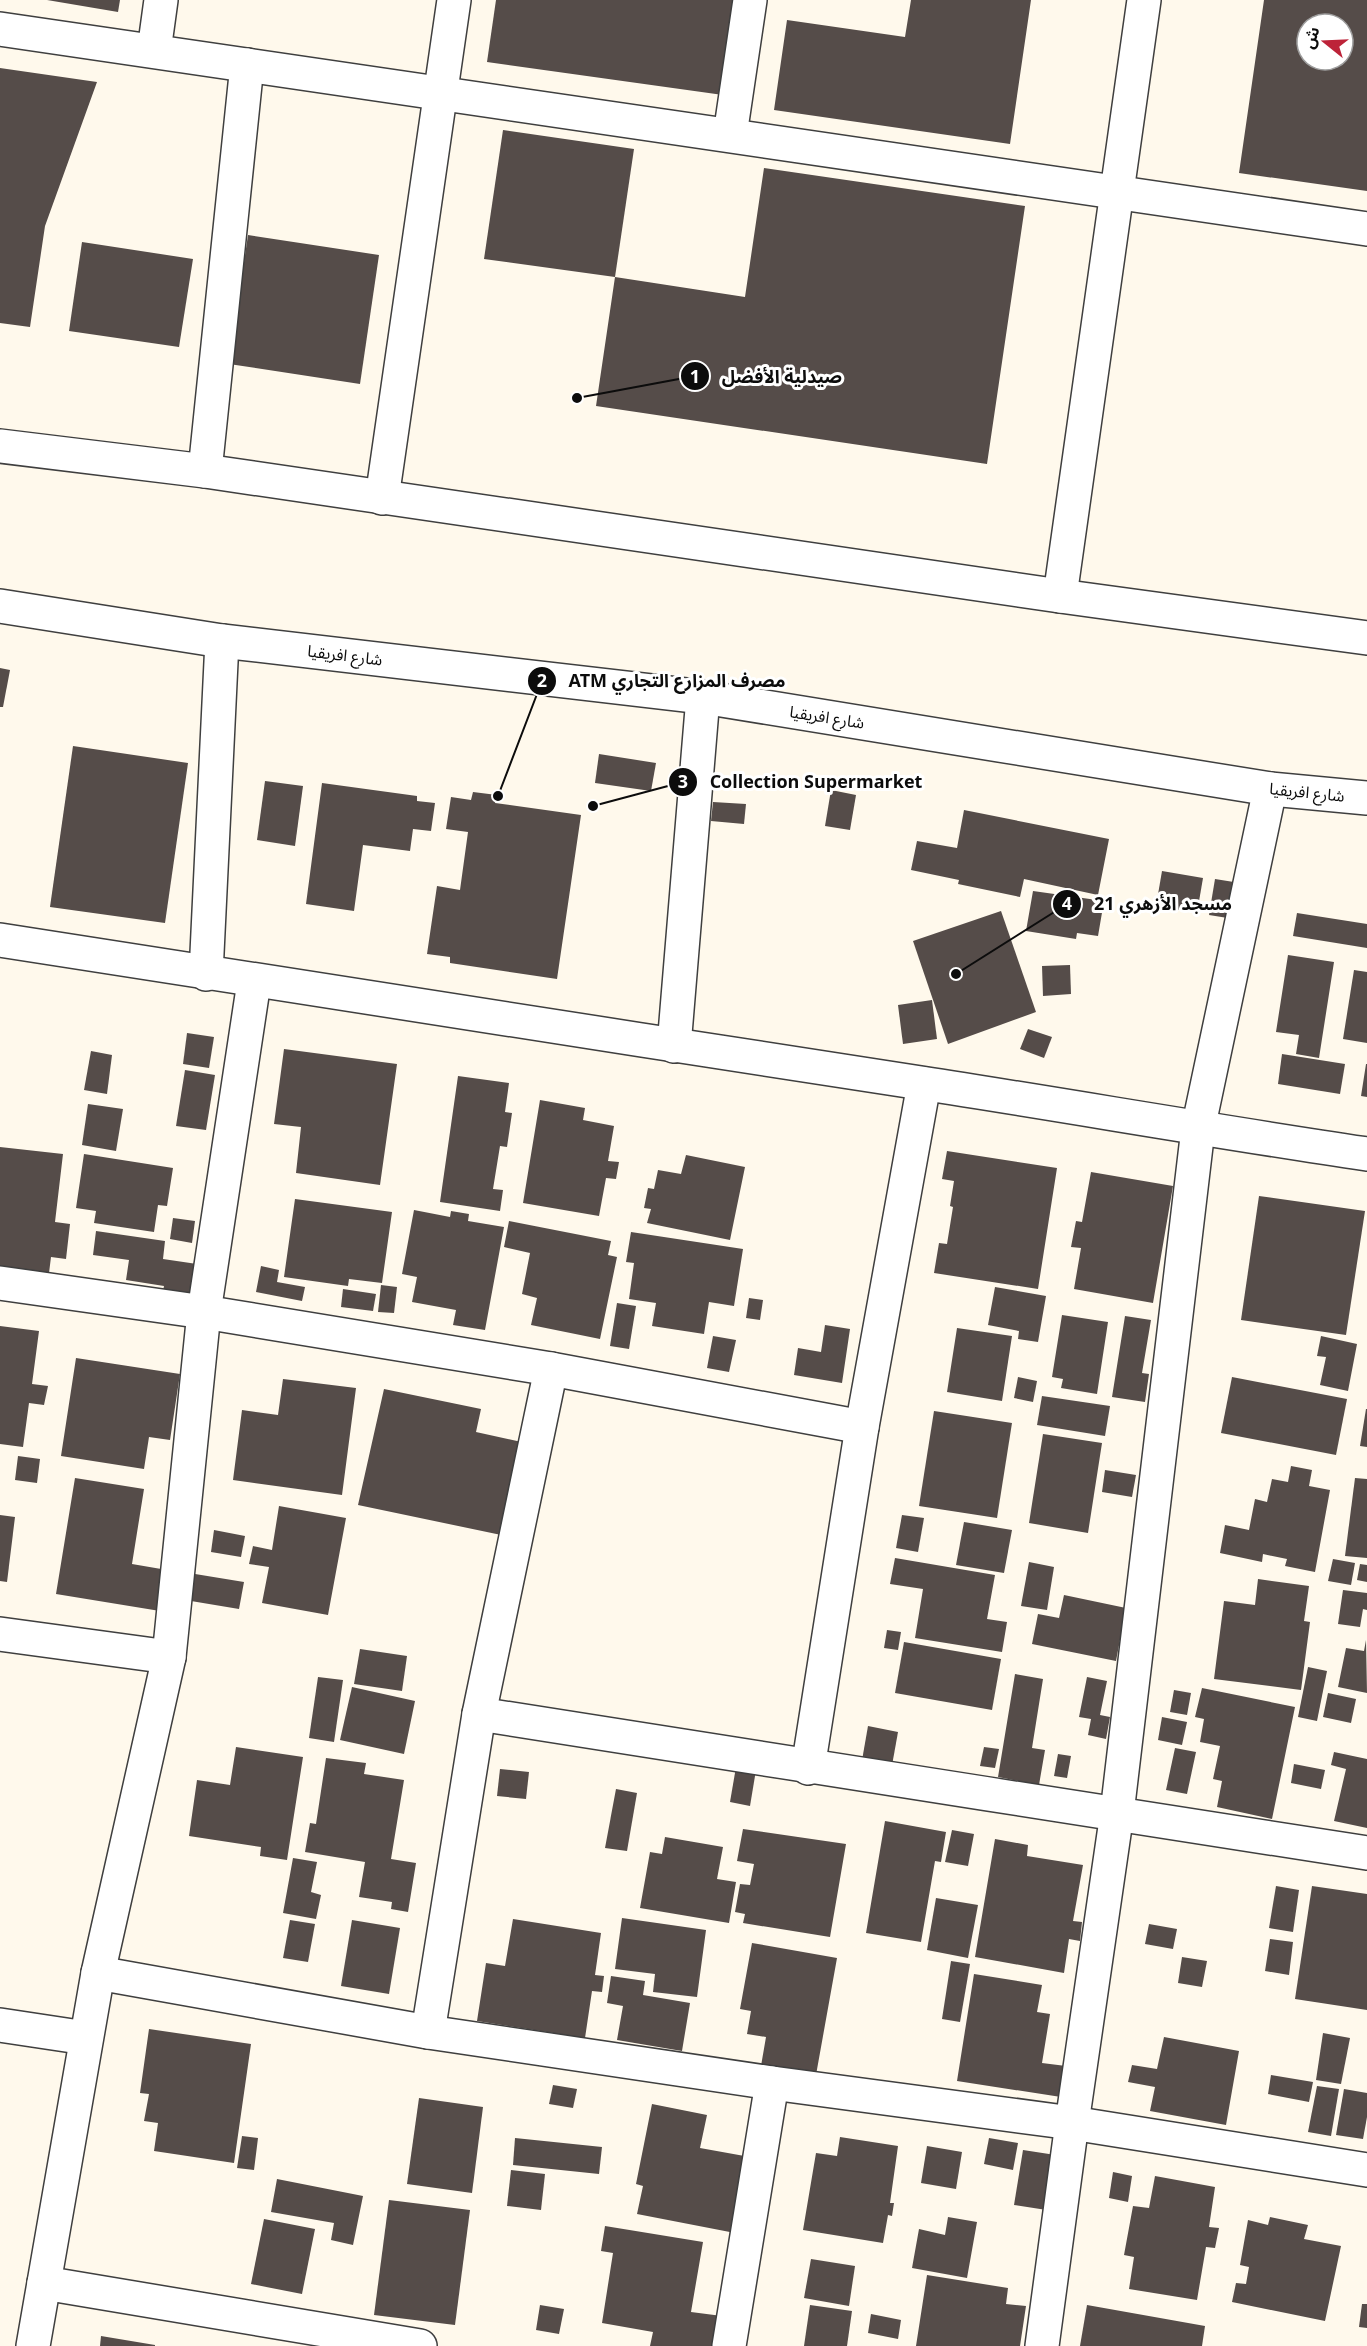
<svg xmlns="http://www.w3.org/2000/svg" width="1367" height="2346" viewBox="0 0 1367 2346" font-family="Georgia,'Noto Sans Arabic',serif">
<style>
.building{fill:#554c49;fill-rule:evenodd}
.lines{fill:none;stroke-linecap:round;stroke-linejoin:round}
.minor-casing{stroke:#3f3f3f;stroke-width:36}
.minor{stroke:#fff;stroke-width:33}
.labels{text-anchor:middle;stroke-width:6;stroke-linejoin:round;paint-order:stroke}
.street-label{font-size:16px;fill:#0c0c0c;stroke:#fff}
.leader{fill:none;stroke:#0c0c0c;stroke-width:2}
.callout-dot{fill:#0c0c0c;stroke:#fff;stroke-width:2}
.mark-label{font-size:18px;text-anchor:middle;font-weight:bold;fill:#fff}
.callout-label{font-size:18px;text-anchor:middle;font-weight:bold;fill:#0c0c0c;stroke:#fff;stroke-width:6;stroke-linejoin:round;paint-order:stroke}
</style>
<rect width="100%" height="100%" fill="#fff9ec"/>
<g class="building">
<path d="M 47,0 L 120,0 L 118,12 Z"/>
<path d="M 496,0 L 737,0 L 723,95 L 487,62 Z"/>
<path d="M 911,0 L 1031,0 L 1010,144 L 774,110 L 787,20 L 905,37 Z"/>
<path d="M 1264,0 L 1367,0 L 1367,191 L 1239,173 ZM 1307,24 L 1343,24 L 1343,60 L 1307,60 Z"/>
<path d="M 0,68 L 97,82 L 45,226 L 30,327 L 0,323 Z"/>
<path d="M 503,130 L 634,149 L 615,277 L 484,259 Z"/>
<path d="M 764,168 L 1025,206 L 987,464 L 596,406 L 615,277 L 745,297 Z"/>
<path d="M 248,235 L 379,255 L 360,384 L 229,364 Z"/>
<path d="M 82,242 L 193,259 L 179,347 L 69,331 Z"/>
<path d="M 0,668 L 10,670 L 3,707 L 0,707 Z"/>
<path d="M 73,746 L 188,763 L 165,923 L 50,907 Z"/>
<path d="M 599,754 L 656,763 L 651,791 L 595,783 Z"/>
<path d="M 265,781 L 303,786 L 295,846 L 257,840 Z"/>
<path d="M 322,783 L 417,796 L 417,801 L 435,803 L 431,831 L 413,829 L 410,851 L 363,845 L 354,911 L 306,904 Z"/>
<path d="M 831,790 L 856,795 L 850,830 L 825,826 Z"/>
<path d="M 473,792 L 497,795 L 495,803 L 581,815 L 557,979 L 450,963 L 450,957 L 427,954 L 437,886 L 460,890 L 468,832 L 446,829 L 451,797 L 471,800 Z"/>
<path d="M 713,802 L 746,804 L 744,824 L 711,821 Z"/>
<path d="M 964,810 L 1109,839 L 1098,895 L 1024,879 L 1020,897 L 958,884 L 959,880 L 911,870 L 917,841 L 957,848 Z"/>
<path d="M 1162,871 L 1203,878 L 1197,913 L 1156,906 Z"/>
<path d="M 1215,879 L 1240,883 L 1234,919 L 1209,915 Z"/>
<path d="M 1033,891 L 1104,901 L 1098,936 L 1077,933 L 1076,939 L 1026,931 Z"/>
<path d="M 1001,911 L 1036,1012 L 948,1044 L 913,941 Z"/>
<path d="M 1297,913 L 1367,924 L 1367,948 L 1293,936 Z"/>
<path d="M 1288,955 L 1334,962 L 1319,1058 L 1296,1054 L 1299,1035 L 1276,1032 Z"/>
<path d="M 1070,965 L 1071,994 L 1043,996 L 1042,966 Z"/>
<path d="M 1354,970 L 1367,972 L 1367,1043 L 1343,1039 Z"/>
<path d="M 932,1000 L 937,1039 L 903,1044 L 898,1005 Z"/>
<path d="M 1028,1029 L 1052,1037 L 1044,1058 L 1020,1049 Z"/>
<path d="M 187,1033 L 214,1037 L 209,1068 L 183,1064 Z"/>
<path d="M 284,1049 L 397,1064 L 380,1185 L 296,1173 L 301,1127 L 274,1124 Z"/>
<path d="M 91,1051 L 112,1055 L 107,1094 L 84,1090 Z"/>
<path d="M 1282,1054 L 1345,1064 L 1340,1094 L 1278,1084 Z"/>
<path d="M 1366,1064 L 1367,1064 L 1367,1097 L 1361,1096 Z"/>
<path d="M 185,1070 L 215,1075 L 206,1130 L 176,1126 Z"/>
<path d="M 458,1076 L 509,1083 L 505,1112 L 512,1113 L 507,1147 L 500,1146 L 493,1189 L 503,1190 L 500,1211 L 440,1202 Z"/>
<path d="M 540,1100 L 585,1108 L 583,1120 L 614,1126 L 608,1161 L 619,1162 L 616,1179 L 606,1178 L 599,1216 L 523,1203 Z"/>
<path d="M 88,1104 L 123,1109 L 116,1151 L 82,1145 Z"/>
<path d="M 0,1147 L 63,1154 L 55,1222 L 70,1224 L 66,1259 L 51,1257 L 49,1273 L 0,1267 Z"/>
<path d="M 947,1151 L 1057,1168 L 1038,1289 L 934,1273 L 939,1243 L 947,1244 L 953,1207 L 950,1206 L 954,1181 L 942,1179 Z"/>
<path d="M 84,1154 L 173,1168 L 167,1206 L 158,1205 L 154,1232 L 94,1223 L 96,1211 L 76,1208 Z"/>
<path d="M 686,1155 L 745,1167 L 730,1240 L 647,1223 L 651,1209 L 644,1208 L 648,1188 L 654,1189 L 658,1170 L 681,1174 Z"/>
<path d="M 1091,1172 L 1173,1186 L 1153,1303 L 1074,1289 L 1081,1248 L 1071,1247 L 1076,1221 L 1082,1222 Z"/>
<path d="M 1259,1196 L 1365,1211 L 1346,1335 L 1241,1320 Z"/>
<path d="M 295,1199 L 392,1212 L 382,1283 L 349,1279 L 348,1286 L 284,1277 Z"/>
<path d="M 414,1210 L 450,1217 L 451,1211 L 469,1214 L 468,1221 L 504,1227 L 485,1330 L 453,1325 L 456,1310 L 412,1302 L 417,1277 L 402,1274 Z"/>
<path d="M 173,1218 L 195,1221 L 192,1243 L 170,1239 Z"/>
<path d="M 509,1221 L 611,1241 L 608,1255 L 617,1257 L 600,1339 L 531,1325 L 537,1298 L 522,1294 L 530,1253 L 504,1247 Z"/>
<path d="M 96,1231 L 165,1241 L 163,1259 L 197,1264 L 192,1295 L 163,1291 L 164,1286 L 126,1280 L 129,1260 L 93,1255 Z"/>
<path d="M 631,1232 L 743,1249 L 734,1306 L 709,1302 L 704,1334 L 652,1326 L 656,1303 L 629,1299 L 634,1263 L 626,1262 Z"/>
<path d="M 261,1266 L 279,1270 L 277,1282 L 305,1287 L 302,1301 L 256,1292 Z"/>
<path d="M 381,1285 L 397,1287 L 394,1313 L 378,1312 Z"/>
<path d="M 995,1287 L 1046,1296 L 1038,1342 L 1018,1339 L 1019,1331 L 988,1325 Z"/>
<path d="M 343,1289 L 376,1294 L 373,1311 L 341,1307 Z"/>
<path d="M 749,1298 L 763,1300 L 760,1320 L 746,1318 Z"/>
<path d="M 617,1303 L 636,1306 L 629,1349 L 610,1346 Z"/>
<path d="M 1062,1315 L 1108,1322 L 1097,1394 L 1061,1388 L 1063,1379 L 1052,1377 Z"/>
<path d="M 1125,1316 L 1151,1320 L 1142,1373 L 1149,1374 L 1145,1402 L 1112,1397 Z"/>
<path d="M 825,1325 L 850,1329 L 842,1383 L 794,1375 L 798,1348 L 821,1352 Z"/>
<path d="M 0,1326 L 39,1331 L 32,1384 L 48,1386 L 44,1405 L 29,1403 L 23,1447 L 0,1444 Z"/>
<path d="M 957,1328 L 1012,1336 L 1002,1401 L 947,1392 Z"/>
<path d="M 713,1336 L 736,1340 L 729,1372 L 707,1368 Z"/>
<path d="M 1321,1336 L 1357,1344 L 1348,1391 L 1320,1385 L 1326,1357 L 1317,1356 Z"/>
<path d="M 76,1358 L 180,1374 L 170,1440 L 149,1437 L 144,1469 L 61,1456 Z"/>
<path d="M 1018,1377 L 1037,1381 L 1033,1402 L 1014,1398 Z"/>
<path d="M 1232,1377 L 1347,1399 L 1336,1455 L 1221,1433 Z"/>
<path d="M 283,1379 L 356,1388 L 342,1495 L 233,1480 L 242,1410 L 278,1415 Z"/>
<path d="M 384,1389 L 481,1409 L 476,1432 L 526,1443 L 506,1536 L 358,1505 Z"/>
<path d="M 1042,1396 L 1110,1406 L 1105,1436 L 1037,1425 Z"/>
<path d="M 1366,1409 L 1367,1409 L 1367,1447 L 1360,1446 Z"/>
<path d="M 934,1411 L 1012,1423 L 997,1518 L 919,1506 Z"/>
<path d="M 1043,1434 L 1102,1443 L 1088,1533 L 1029,1523 Z"/>
<path d="M 18,1456 L 40,1459 L 37,1483 L 15,1480 Z"/>
<path d="M 1291,1466 L 1312,1470 L 1309,1486 L 1330,1490 L 1315,1572 L 1285,1566 L 1287,1559 L 1263,1554 L 1262,1562 L 1220,1553 L 1225,1525 L 1249,1530 L 1255,1499 L 1267,1502 L 1272,1479 L 1288,1482 Z"/>
<path d="M 1105,1470 L 1136,1475 L 1132,1497 L 1102,1492 Z"/>
<path d="M 75,1478 L 144,1489 L 132,1564 L 167,1570 L 160,1611 L 56,1594 Z"/>
<path d="M 1355,1478 L 1367,1479 L 1367,1558 L 1345,1556 Z"/>
<path d="M 279,1506 L 346,1518 L 328,1615 L 262,1603 L 269,1567 L 249,1564 L 253,1546 L 272,1550 Z"/>
<path d="M 0,1515 L 15,1517 L 7,1582 L 0,1581 Z"/>
<path d="M 902,1515 L 924,1518 L 918,1552 L 896,1548 Z"/>
<path d="M 964,1522 L 1012,1530 L 1004,1573 L 956,1565 Z"/>
<path d="M 214,1530 L 245,1536 L 241,1557 L 211,1552 Z"/>
<path d="M 895,1558 L 995,1575 L 987,1619 L 1007,1622 L 1002,1652 L 915,1638 L 923,1589 L 890,1584 Z"/>
<path d="M 1333,1559 L 1355,1563 L 1351,1585 L 1328,1581 Z"/>
<path d="M 1029,1562 L 1054,1567 L 1047,1610 L 1021,1606 Z"/>
<path d="M 1360,1564 L 1367,1565 L 1367,1582 L 1357,1580 Z"/>
<path d="M 189,1573 L 244,1582 L 239,1609 L 185,1600 Z"/>
<path d="M 1258,1579 L 1309,1586 L 1304,1621 L 1310,1622 L 1301,1690 L 1214,1679 L 1224,1601 L 1255,1605 Z"/>
<path d="M 1343,1590 L 1367,1593 L 1367,1610 L 1363,1609 L 1360,1627 L 1338,1624 Z"/>
<path d="M 1064,1595 L 1126,1608 L 1116,1661 L 1032,1644 L 1038,1614 L 1059,1618 Z"/>
<path d="M 887,1630 L 901,1632 L 898,1650 L 884,1648 Z"/>
<path d="M 1366,1640 L 1367,1693 L 1338,1687 L 1346,1648 L 1364,1651 Z"/>
<path d="M 904,1642 L 1001,1659 L 992,1710 L 895,1693 Z"/>
<path d="M 360,1649 L 407,1656 L 402,1691 L 354,1684 Z"/>
<path d="M 1308,1667 L 1327,1671 L 1317,1721 L 1298,1717 Z"/>
<path d="M 1015,1674 L 1043,1679 L 1032,1748 L 1045,1750 L 1039,1785 L 998,1777 Z"/>
<path d="M 318,1677 L 343,1680 L 334,1742 L 309,1738 Z"/>
<path d="M 1087,1677 L 1107,1681 L 1100,1715 L 1110,1717 L 1106,1739 L 1088,1735 L 1091,1719 L 1079,1717 Z"/>
<path d="M 352,1687 L 415,1701 L 404,1754 L 340,1740 Z"/>
<path d="M 1202,1688 L 1295,1707 L 1272,1819 L 1217,1807 L 1222,1781 L 1213,1779 L 1220,1746 L 1200,1742 L 1204,1719 L 1195,1717 Z"/>
<path d="M 1174,1690 L 1191,1693 L 1187,1715 L 1170,1712 Z"/>
<path d="M 1328,1693 L 1356,1699 L 1351,1723 L 1323,1717 Z"/>
<path d="M 1162,1717 L 1187,1722 L 1182,1745 L 1158,1740 Z"/>
<path d="M 868,1726 L 898,1732 L 891,1771 L 861,1766 Z"/>
<path d="M 236,1747 L 303,1757 L 287,1860 L 260,1856 L 261,1847 L 189,1836 L 197,1780 L 230,1785 Z"/>
<path d="M 984,1747 L 999,1749 L 995,1768 L 980,1766 Z"/>
<path d="M 1175,1748 L 1196,1752 L 1187,1794 L 1166,1790 Z"/>
<path d="M 1334,1752 L 1367,1759 L 1367,1828 L 1334,1821 L 1346,1769 L 1331,1765 Z"/>
<path d="M 1058,1754 L 1071,1756 L 1067,1778 L 1054,1776 Z"/>
<path d="M 326,1758 L 366,1763 L 364,1774 L 404,1780 L 391,1859 L 416,1863 L 408,1912 L 391,1909 L 392,1902 L 359,1897 L 365,1862 L 305,1852 L 310,1823 L 316,1824 Z"/>
<path d="M 1294,1764 L 1325,1770 L 1321,1789 L 1291,1783 Z"/>
<path d="M 736,1767 L 756,1770 L 750,1806 L 730,1802 Z"/>
<path d="M 500,1769 L 529,1772 L 526,1799 L 497,1796 Z"/>
<path d="M 616,1789 L 637,1793 L 627,1851 L 605,1848 Z"/>
<path d="M 885,1821 L 946,1832 L 941,1862 L 935,1861 L 921,1942 L 866,1933 Z"/>
<path d="M 743,1829 L 846,1844 L 830,1937 L 743,1923 L 745,1914 L 735,1912 L 740,1884 L 750,1885 L 754,1864 L 737,1861 Z"/>
<path d="M 952,1830 L 974,1834 L 968,1866 L 945,1862 Z"/>
<path d="M 665,1837 L 723,1847 L 717,1879 L 736,1882 L 729,1923 L 640,1908 L 650,1852 L 662,1854 Z"/>
<path d="M 995,1839 L 1028,1845 L 1027,1856 L 1083,1865 L 1073,1921 L 1082,1922 L 1080,1941 L 1069,1939 L 1064,1973 L 975,1957 Z"/>
<path d="M 293,1858 L 317,1862 L 311,1892 L 321,1895 L 316,1919 L 283,1913 Z"/>
<path d="M 1276,1886 L 1299,1890 L 1293,1932 L 1269,1928 Z"/>
<path d="M 1312,1886 L 1367,1894 L 1367,2010 L 1295,1999 Z"/>
<path d="M 936,1898 L 978,1905 L 968,1958 L 927,1950 Z"/>
<path d="M 622,1918 L 706,1930 L 697,1997 L 653,1992 L 655,1974 L 615,1969 Z"/>
<path d="M 513,1919 L 601,1933 L 595,1975 L 604,1976 L 602,1992 L 592,1991 L 585,2038 L 477,2021 L 486,1963 L 505,1966 Z"/>
<path d="M 290,1920 L 315,1924 L 308,1962 L 283,1958 Z"/>
<path d="M 352,1920 L 400,1928 L 389,1994 L 341,1986 Z"/>
<path d="M 1149,1924 L 1177,1929 L 1173,1949 L 1145,1944 Z"/>
<path d="M 1270,1939 L 1293,1942 L 1289,1975 L 1265,1971 Z"/>
<path d="M 752,1943 L 837,1958 L 816,2075 L 761,2066 L 766,2037 L 747,2034 L 751,2011 L 740,2009 Z"/>
<path d="M 1182,1957 L 1207,1961 L 1202,1987 L 1178,1983 Z"/>
<path d="M 951,1961 L 970,1964 L 960,2022 L 942,2019 Z"/>
<path d="M 974,1974 L 1042,1985 L 1037,2012 L 1050,2014 L 1042,2063 L 1066,2066 L 1061,2097 L 957,2081 Z"/>
<path d="M 611,1976 L 645,1981 L 643,1995 L 690,2003 L 682,2051 L 617,2040 L 623,2006 L 607,2003 Z"/>
<path d="M 149,2029 L 251,2044 L 234,2163 L 154,2151 L 158,2123 L 144,2121 L 149,2094 L 140,2093 Z"/>
<path d="M 1323,2033 L 1350,2038 L 1341,2084 L 1316,2080 Z"/>
<path d="M 1164,2037 L 1239,2051 L 1226,2125 L 1150,2111 L 1155,2087 L 1128,2082 L 1132,2065 L 1157,2069 Z"/>
<path d="M 1271,2075 L 1313,2082 L 1309,2102 L 1268,2094 Z"/>
<path d="M 553,2085 L 577,2089 L 573,2108 L 549,2104 Z"/>
<path d="M 1317,2086 L 1339,2089 L 1331,2136 L 1308,2132 Z"/>
<path d="M 1344,2089 L 1367,2093 L 1367,2117 L 1363,2139 L 1336,2135 Z"/>
<path d="M 419,2098 L 483,2107 L 472,2193 L 407,2184 Z"/>
<path d="M 652,2104 L 707,2115 L 700,2148 L 750,2157 L 735,2233 L 637,2214 L 643,2186 L 636,2184 Z"/>
<path d="M 242,2136 L 258,2138 L 254,2170 L 237,2168 Z"/>
<path d="M 840,2137 L 898,2146 L 890,2203 L 894,2203 L 892,2216 L 888,2215 L 883,2243 L 803,2230 L 816,2153 L 837,2156 Z"/>
<path d="M 515,2138 L 602,2147 L 599,2174 L 513,2165 Z"/>
<path d="M 989,2138 L 1018,2143 L 1013,2170 L 984,2164 Z"/>
<path d="M 927,2146 L 962,2152 L 956,2189 L 921,2183 Z"/>
<path d="M 1023,2150 L 1062,2156 L 1053,2211 L 1014,2205 Z"/>
<path d="M 511,2170 L 545,2174 L 541,2210 L 507,2206 Z"/>
<path d="M 1113,2172 L 1132,2176 L 1128,2202 L 1109,2198 Z"/>
<path d="M 1155,2176 L 1215,2187 L 1209,2227 L 1219,2228 L 1215,2248 L 1206,2247 L 1197,2300 L 1129,2289 L 1134,2257 L 1124,2255 L 1133,2206 L 1149,2208 Z"/>
<path d="M 277,2179 L 363,2196 L 353,2245 L 331,2240 L 334,2223 L 271,2212 Z"/>
<path d="M 389,2200 L 470,2210 L 455,2325 L 374,2315 Z"/>
<path d="M 948,2217 L 977,2222 L 967,2278 L 912,2268 L 919,2229 L 945,2235 Z"/>
<path d="M 1270,2217 L 1308,2225 L 1304,2239 L 1341,2246 L 1325,2321 L 1232,2302 L 1236,2283 L 1246,2284 L 1249,2267 L 1240,2265 L 1248,2220 L 1268,2225 Z"/>
<path d="M 264,2219 L 315,2229 L 302,2294 L 251,2284 Z"/>
<path d="M 605,2226 L 703,2242 L 691,2312 L 722,2316 L 717,2346 L 650,2346 L 653,2332 L 602,2323 L 613,2253 L 601,2251 Z"/>
<path d="M 811,2259 L 855,2266 L 849,2306 L 804,2298 Z"/>
<path d="M 927,2275 L 1008,2288 L 1006,2304 L 1026,2306 L 1020,2346 L 916,2346 Z"/>
<path d="M 1362,2304 L 1367,2304 L 1367,2328 L 1359,2327 Z"/>
<path d="M 540,2305 L 564,2309 L 559,2334 L 536,2330 Z"/>
<path d="M 810,2305 L 852,2311 L 847,2346 L 804,2346 Z"/>
<path d="M 1087,2305 L 1205,2326 L 1202,2346 L 1080,2346 Z"/>
<path d="M 871,2314 L 901,2320 L 898,2339 L 868,2333 Z"/>
<path d="M 101,2336 L 155,2345 L 155,2346 L 100,2346 Z"/>
</g>
<g class="lines">
<defs>
<g id="minor">
<path d="M 0,29 L 1367,229"/>
<path d="M 154,51 L 161,0"/>
<path d="M 730,135 L 750,0"/>
<path d="M 0,446 L 205,471 L 1060,596 L 1367,638"/>
<path d="M 205,471 L 247,65"/>
<path d="M 382,498 L 454,0"/>
<path d="M 1060,596 L 1144,0"/>
<path d="M 0,606 L 222,641 L 703,697 L 1270,789 L 1367,798"/>
<path d="M 0,940 C 306,990 614,1035 921,1083 C 1070,1106 1218,1132 1367,1154"/>
<path d="M 206,974 L 222,641"/>
<path d="M 674,1046 L 703,697"/>
<path d="M 0,1283 L 204,1312 L 551,1369 L 862,1427"/>
<path d="M 0,1634 L 169,1657"/>
<path d="M 479,1714 C 775,1762 1071,1806 1367,1853"/>
<path d="M 808,1768 L 862,1427 L 924,1084"/>
<path d="M 98,1973 L 428,2032 L 772,2083 L 1072,2123 L 1367,2170"/>
<path d="M 0,2025 L 86,2038"/>
<path d="M 428,2032 L 479,1714 L 551,1369"/>
<path d="M 44,2283 L 420,2346"/>
<path d="M 33,2346 L 98,1973 L 169,1657 L 204,1312 L 254,982"/>
<path d="M 729,2346 L 772,2083"/>
<path d="M 1042,2346 L 1072,2123 L 1117,1813 L 1198,1129 L 1270,789"/>
</g>
</defs>
<use href="#minor" class="minor-casing"/>
<use href="#minor" class="minor"/>
</g>
<g class="labels">
<g class="street-label">
<text transform="translate(345 655) rotate(7)" y="6">شارع افريقيا</text>
<text transform="translate(827 717) rotate(9)" y="6">شارع افريقيا</text>
<text transform="translate(1307 792) rotate(6)" y="6">شارع افريقيا</text>
</g>
</g>
<path class="leader" d="M577 398L695 376M498 796L542 681M593 806L683 782M956 974L1067 904"/>
<g class="callout-dot">
<circle cx="577" cy="398" r="6"/>
<circle cx="498" cy="796" r="6"/>
<circle cx="593" cy="806" r="6"/>
<circle cx="956" cy="974" r="6"/>
<circle cx="695" cy="376" r="15"/>
<circle cx="542" cy="681" r="15"/>
<circle cx="683" cy="782" r="15"/>
<circle cx="1067" cy="904" r="15"/>
</g>
<g class="mark-label">
<text x="695" y="383">1</text>
<text x="542" y="687">2</text>
<text x="683" y="788">3</text>
<text x="1067" y="910">4</text>
</g>
<g class="callout-label">
<text x="782" y="383">صيدلية الأفضل</text>
<text x="677" y="687">ATM مصرف المزارع التجاري</text>
<text x="816" y="788">Collection Supermarket</text>
<text x="1163" y="910">مسجد الأزهري 21</text>
</g>
<g transform="translate(1325 42) rotate(288)"><circle r="28" fill="#ffffff" stroke="#9e9e9e" stroke-width="1.5"/>
<path d="M0-4.5L10 22L0 15L-10 22Z" fill="#bd2339"/>
<text y="-9" font-size="16" font-weight="bold" text-anchor="middle" fill="#0c0c0c">ش</text>
</g>
</svg>
